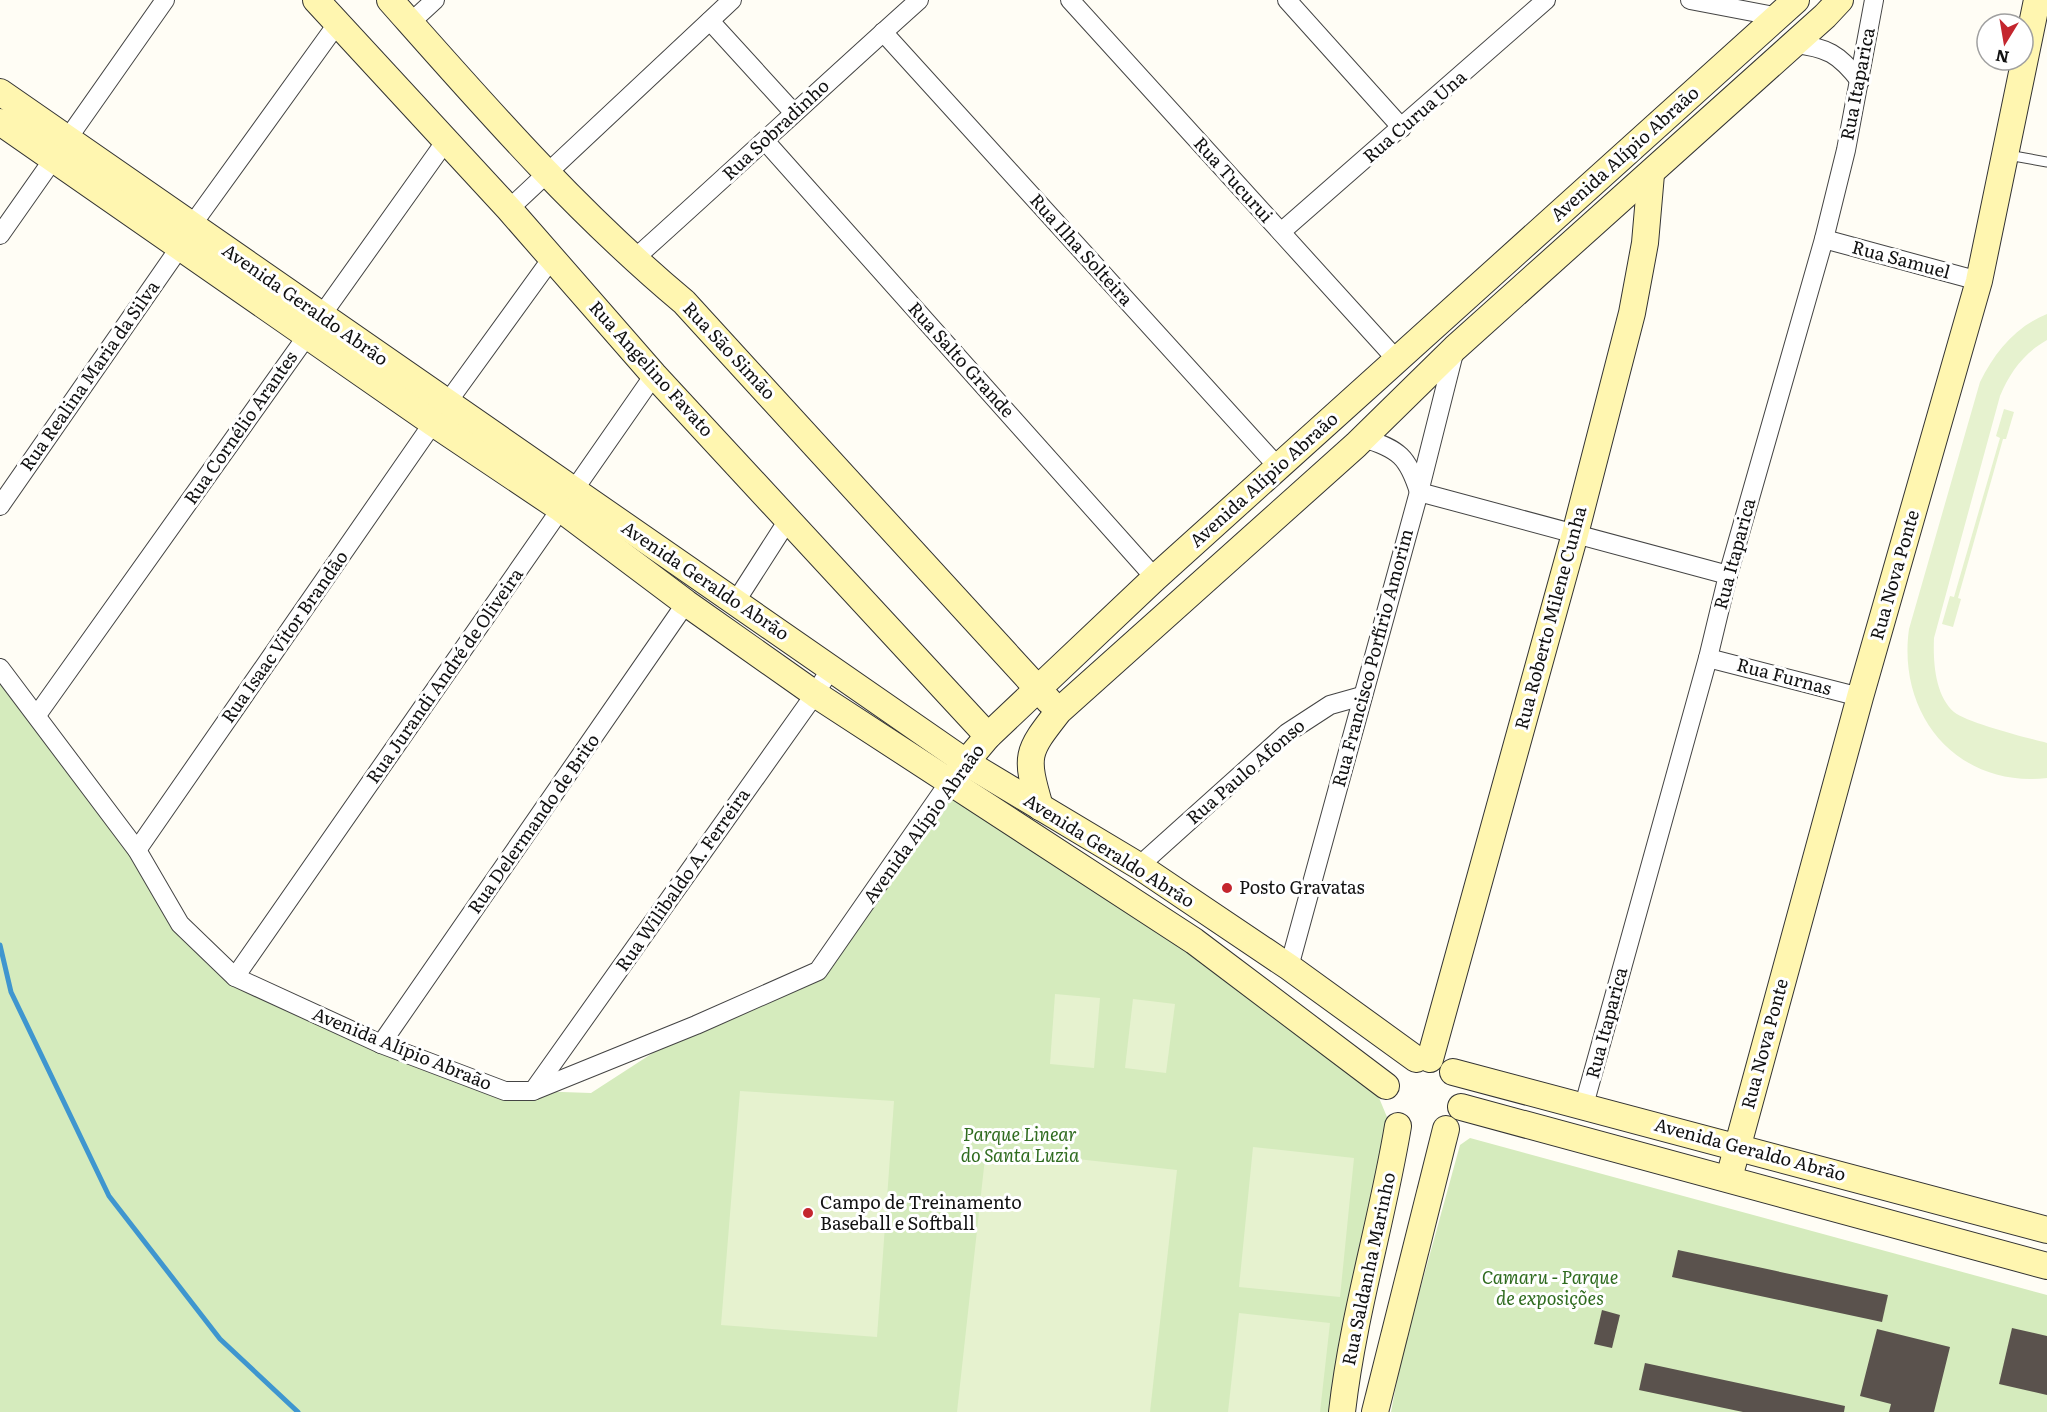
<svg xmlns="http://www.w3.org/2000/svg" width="2047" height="1412" viewBox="0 0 2047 1412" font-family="Literata,serif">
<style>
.park{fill:#d5ebbd}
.pitch{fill:#e6f2cf}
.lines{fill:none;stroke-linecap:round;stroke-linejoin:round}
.stream{stroke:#3f96cf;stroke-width:5}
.building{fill:#5a524d}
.lane-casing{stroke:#444;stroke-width:11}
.street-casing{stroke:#444;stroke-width:20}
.secondary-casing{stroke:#333;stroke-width:28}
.lane{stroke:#fff;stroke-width:9}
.street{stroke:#fff;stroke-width:18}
.secondary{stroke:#fff6b0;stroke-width:26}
.poi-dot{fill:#c4262e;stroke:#fff;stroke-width:2}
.labels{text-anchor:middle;stroke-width:6;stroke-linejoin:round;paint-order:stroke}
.street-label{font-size:18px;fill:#111;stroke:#fff}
.poi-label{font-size:18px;fill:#111;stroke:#fff;text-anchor:start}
.park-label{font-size:18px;font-style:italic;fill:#2f6b1f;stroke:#fff}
</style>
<rect width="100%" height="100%" fill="#fffdf5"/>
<g class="park">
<path d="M 0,668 L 180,924 L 235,977 L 381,1044 L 533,1091 L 591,1093 L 696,1025 L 818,971 L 950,781 L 1094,876 L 1377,1093 L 1392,1129 L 1342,1412 L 0,1412 Z"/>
<path d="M 1470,1138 L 2047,1295 L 2047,1412 L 1391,1412 L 1401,1359 L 1460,1145 Z"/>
</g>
<g class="pitch">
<path d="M 2047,314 L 2047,340 C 2024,353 2010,372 2000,396 L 1934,638 C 1933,662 1935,695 1954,712 C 1967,723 2028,738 2047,743 L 2047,778 C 1957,788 1897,715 1909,629 L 1980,382 C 1995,352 2015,327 2047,314 Z"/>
<path d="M 2004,409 L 2014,412 L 2006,439 L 2003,439 L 1958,598 L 1961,599 L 1953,627 L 1942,624 L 1950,596 L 1954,597 L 2000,438 L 1996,436 Z"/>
<path d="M 1055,994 L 1100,998 L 1094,1068 L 1050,1064 Z"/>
<path d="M 1133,999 L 1175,1004 L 1166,1073 L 1125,1068 Z"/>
<path d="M 740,1091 L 894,1101 L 877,1337 L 721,1325 Z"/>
<path d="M 1253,1147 L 1354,1158 L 1340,1297 L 1239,1287 Z"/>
<path d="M 986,1149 L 1177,1170 L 1150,1412 L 957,1412 Z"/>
<path d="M 1239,1313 L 1330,1323 L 1320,1412 L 1228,1412 Z"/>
</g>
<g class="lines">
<path class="stream" d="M 0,945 L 11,992 L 109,1196 L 220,1339 L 298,1412"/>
</g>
<g class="building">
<path d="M 1678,1250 L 1888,1295 L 1882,1322 L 1672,1277 Z"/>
<path d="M 1602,1310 L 1620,1315 L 1612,1348 L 1594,1344 Z"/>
<path d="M 2012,1328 L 2047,1336 L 2047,1395 L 1999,1384 Z"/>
<path d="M 1877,1329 L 1950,1347 L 1934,1412 L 1889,1412 L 1891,1404 L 1860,1396 Z"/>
<path d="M 1645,1363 L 1845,1406 L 1844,1412 L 1743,1412 L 1639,1390 Z"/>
</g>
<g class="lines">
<defs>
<path id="lane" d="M 2008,155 L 2047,162"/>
<g id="street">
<path d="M 1070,0 L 1396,359"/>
<path d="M 1287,0 L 1402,128"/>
<path d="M 1690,0 L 1779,17"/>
<path d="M 710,21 L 793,112"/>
<path d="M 410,23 L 435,0"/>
<path d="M 883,32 L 1279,468"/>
<path d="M 1793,44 C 1827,47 1839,54 1860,81"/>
<path d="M 766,142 L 1155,578"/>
<path d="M 509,209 L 732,0"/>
<path d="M 192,225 L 337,24"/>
<path d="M 1281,232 L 1546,0"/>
<path d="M 0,235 L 165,0"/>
<path d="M 1824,239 L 1979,281"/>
<path d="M 633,260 C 729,174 823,86 919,0"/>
<path d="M 447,403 L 552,258"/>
<path d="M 1363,438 C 1399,449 1408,457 1419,492"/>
<path d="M 1419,492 L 1728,575"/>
<path d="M 0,506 L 180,247"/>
<path d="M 736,601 L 788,520"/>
<path d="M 1708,658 L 1860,697"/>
<path d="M 0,668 L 137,850 L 180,924 L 235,977 L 381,1044 L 505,1091 L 533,1091 L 696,1025 L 818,971 L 950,781"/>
<path d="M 37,715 L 445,142"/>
<path d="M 137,850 L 433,423"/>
<path d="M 1139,866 L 1287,733 L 1330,705 L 1362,696"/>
<path d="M 1289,967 L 1419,492 L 1455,349"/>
<path d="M 235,977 L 654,375"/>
<path d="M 381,1044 L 686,603"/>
<path d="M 533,1091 L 815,694 L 831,668"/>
<path d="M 1584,1105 L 1708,658 L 1728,575 L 1824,239 L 1846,150 L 1874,0"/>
</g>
<g id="secondary">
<path d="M 316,0 L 509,209 L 654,375 L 988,736"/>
<path d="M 390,0 C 484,106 575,211 684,302 L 1049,701"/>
<path d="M 0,92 L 967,763 L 1139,866 L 1289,967 L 1416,1059"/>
<path d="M 0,122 L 433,423 L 561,509 L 686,603 L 815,694 L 1194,941 L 1386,1086"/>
<path d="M 956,774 L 988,736 L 1155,578 L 1796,0"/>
<path d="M 1040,807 C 1025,755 1026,753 1059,711 L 1356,445 L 1455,348 L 1825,16 L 1840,0"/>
<path d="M 1430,1059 L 1575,534 L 1632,313 L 1645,243 L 1651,174"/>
<path d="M 1453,1072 L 2047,1230"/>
<path d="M 1461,1107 L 2047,1266"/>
<path d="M 1729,1178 L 1860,697 L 1979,281 L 2037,0"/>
<path d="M 1342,1412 C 1353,1315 1382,1222 1398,1126"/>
<path d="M 1375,1412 L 1446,1129"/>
</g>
</defs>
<use href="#lane" class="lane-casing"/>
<use href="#street" class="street-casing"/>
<use href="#secondary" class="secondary-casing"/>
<use href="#lane" class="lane"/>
<use href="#street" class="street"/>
<use href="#secondary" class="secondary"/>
</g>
<g class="poi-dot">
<circle cx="1227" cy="888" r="6"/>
<circle cx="808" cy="1213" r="6"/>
</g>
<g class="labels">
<g class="street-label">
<text transform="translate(1858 84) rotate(-79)" y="6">Rua Itaparica</text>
<text transform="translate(1415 117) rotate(-41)" y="6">Rua Curua Una</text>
<text transform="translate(776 130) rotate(-43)" y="6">Rua Sobradinho</text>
<text transform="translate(1625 154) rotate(-42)" y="6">Avenida Alípio Abraão</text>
<text transform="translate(1233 180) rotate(48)" y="6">Rua Tucurui</text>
<text transform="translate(1081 250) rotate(48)" y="6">Rua Ilha Solteira</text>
<text transform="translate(1901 260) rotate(15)" y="6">Rua Samuel</text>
<text transform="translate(305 305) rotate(35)" y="6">Avenida Geraldo Abrão</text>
<text transform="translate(729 351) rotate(47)" y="6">Rua São Simão</text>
<text transform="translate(961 360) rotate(48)" y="6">Rua Salto Grande</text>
<text transform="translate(651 369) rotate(48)" y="6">Rua Angelino Favato</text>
<text transform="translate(90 376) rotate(-55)" y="6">Rua Realina Maria da Silva</text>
<text transform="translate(241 428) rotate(-55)" y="6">Rua Cornélio Arantes</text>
<text transform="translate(1264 480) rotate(-42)" y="6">Avenida Alípio Abraão</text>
<text transform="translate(1735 554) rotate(-75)" y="6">Rua Itaparica</text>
<text transform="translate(1895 575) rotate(-74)" y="6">Rua Nova Ponte</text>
<text transform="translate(705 581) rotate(34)" y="6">Avenida Geraldo Abrão</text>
<text transform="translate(1551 618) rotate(-75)" y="6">Rua Roberto Milene Cunha</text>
<text transform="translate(285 637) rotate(-55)" y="6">Rua Isaac Vitor Brandão</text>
<text transform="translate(1373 658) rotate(-75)" y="6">Rua Francisco Porfírio Amorim</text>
<text transform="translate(445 676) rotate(-55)" y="6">Rua Jurandi André de Oliveira</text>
<text transform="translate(1784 677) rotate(15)" y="6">Rua Furnas</text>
<text transform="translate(1246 772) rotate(-41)" y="6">Rua Paulo Afonso</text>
<text transform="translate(534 824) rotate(-55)" y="6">Rua Delermando de Brito</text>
<text transform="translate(924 824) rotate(-54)" y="6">Avenida Alípio Abraão</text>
<text transform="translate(1109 851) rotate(32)" y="6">Avenida Geraldo Abrão</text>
<text transform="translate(683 880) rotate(-55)" y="6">Rua Wilibaldo A. Ferreira</text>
<text transform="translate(1607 1023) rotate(-75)" y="6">Rua Itaparica</text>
<text transform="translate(1765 1044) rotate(-75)" y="6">Rua Nova Ponte</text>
<text transform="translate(402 1049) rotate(22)" y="6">Avenida Alípio Abraão</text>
<text transform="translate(1750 1150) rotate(15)" y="6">Avenida Geraldo Abrão</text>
<text transform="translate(1369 1269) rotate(-78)" y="6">Rua Saldanha Marinho</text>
</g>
<g class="poi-label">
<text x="1239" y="894">Posto Gravatas</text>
<text x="820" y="1209">Campo de Treinamento<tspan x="820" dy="21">Baseball e Softball</tspan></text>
</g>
<g class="park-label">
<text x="1020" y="1141">Parque Linear<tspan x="1020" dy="21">do Santa Luzia</tspan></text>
<text x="1550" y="1284">Camaru - Parque<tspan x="1550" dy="21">de exposições</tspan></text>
</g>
</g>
<g transform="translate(2005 42) rotate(191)"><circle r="28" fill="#ffffff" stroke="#a0a0a0" stroke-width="1.5"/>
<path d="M0-4.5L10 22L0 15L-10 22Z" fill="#c4262e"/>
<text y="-9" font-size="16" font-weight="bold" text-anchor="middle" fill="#111111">N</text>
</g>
</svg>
